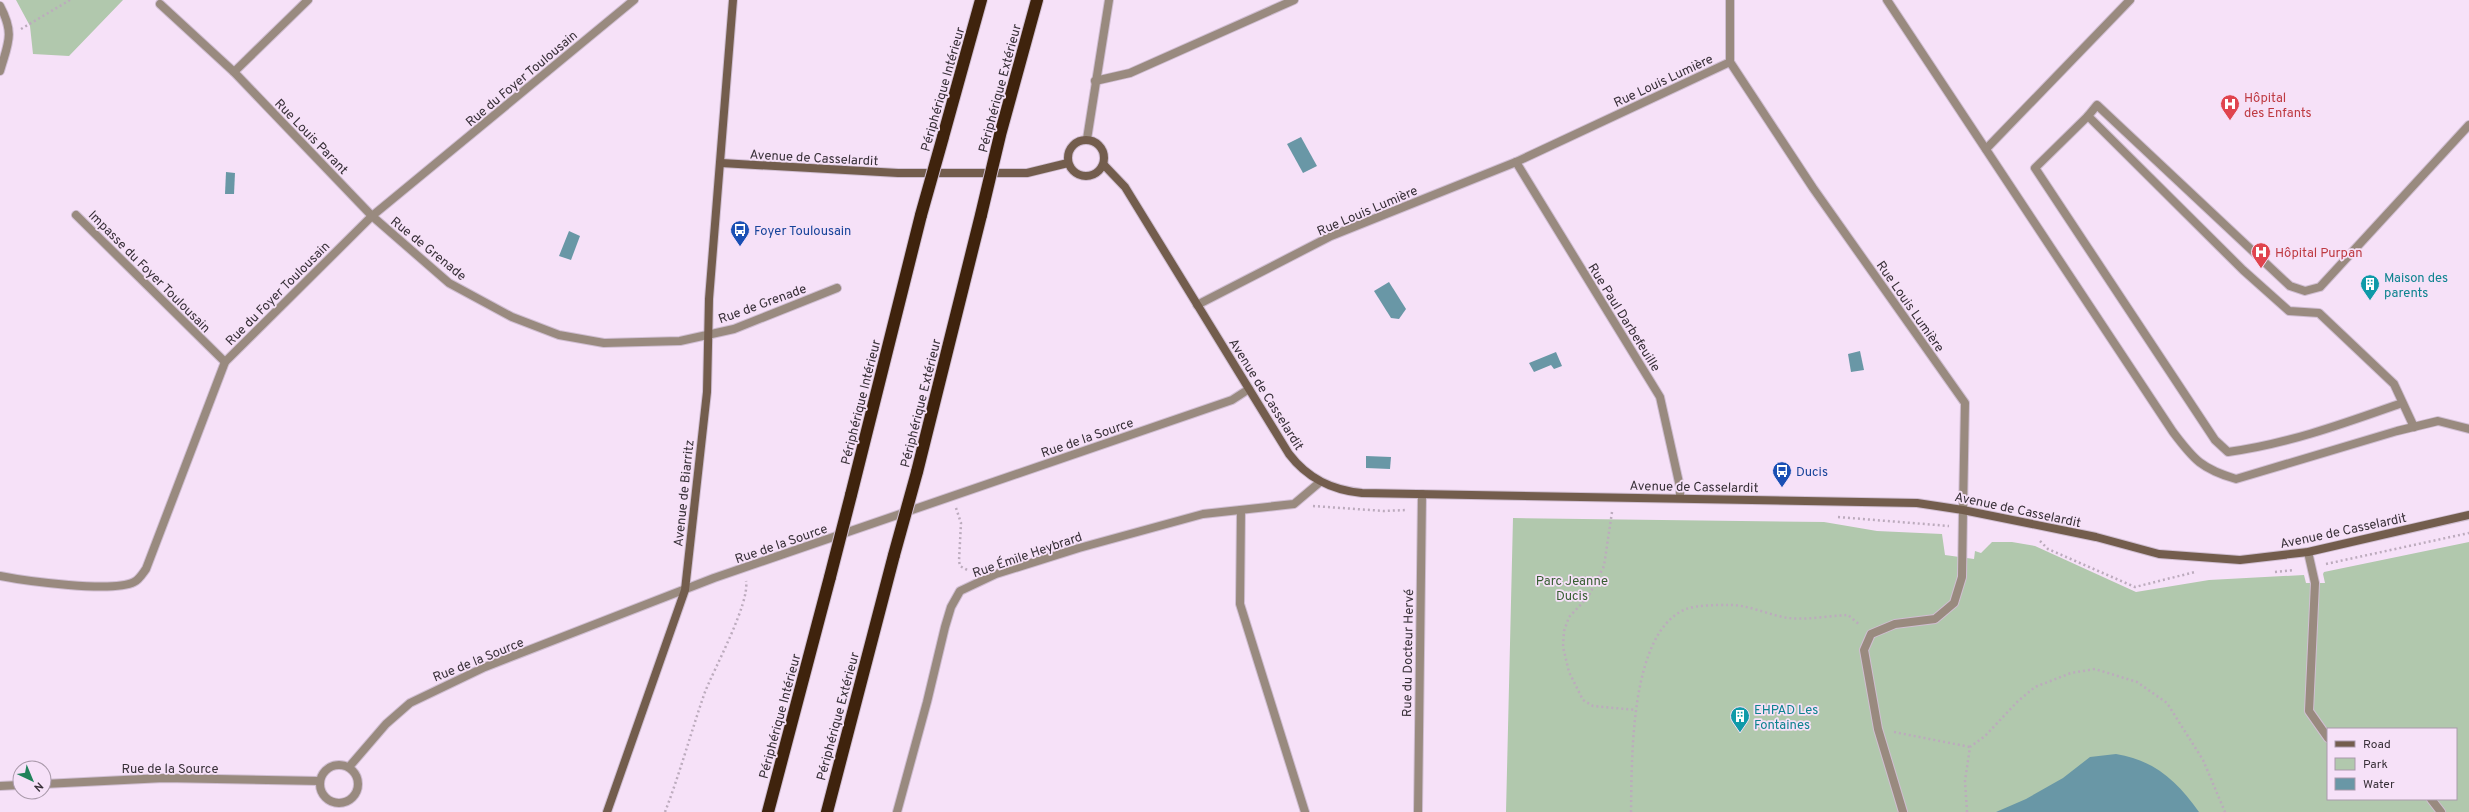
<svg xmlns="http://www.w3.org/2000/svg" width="2469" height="812" viewBox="0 0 2469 812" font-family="Overpass,sans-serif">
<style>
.green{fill:#b1c8ad;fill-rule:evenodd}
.water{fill:#6997a6}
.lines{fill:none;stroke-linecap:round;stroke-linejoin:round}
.lane-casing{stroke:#d0bed2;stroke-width:10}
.street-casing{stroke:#d0bed2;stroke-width:10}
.secondary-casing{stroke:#d0bed2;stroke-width:10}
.highway-casing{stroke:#d0bed2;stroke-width:14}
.path{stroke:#bcabbd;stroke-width:2.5;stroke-dasharray:2 3;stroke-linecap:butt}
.lane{stroke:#998a7f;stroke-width:8}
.street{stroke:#998a7f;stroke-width:8}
.secondary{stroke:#735d4d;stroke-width:8}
.highway{stroke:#3f230d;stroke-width:12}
.highway-bridge-casing{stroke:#d0bed2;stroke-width:14;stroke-linecap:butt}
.highway-bridge{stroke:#3f230d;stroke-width:12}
.labels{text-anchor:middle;stroke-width:3.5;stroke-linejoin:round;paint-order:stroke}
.street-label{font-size:13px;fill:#383038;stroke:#f6e1f8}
.health-label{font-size:13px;fill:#be3a42;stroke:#f6e1f8;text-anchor:start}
.transit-label{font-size:13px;fill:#164399;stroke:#f6e1f8;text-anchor:start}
.culture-label{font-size:13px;fill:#0d838f;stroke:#f6e1f8;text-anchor:start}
.park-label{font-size:13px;fill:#365e31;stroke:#f6e1f8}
</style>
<rect width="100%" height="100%" fill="#f6e1f8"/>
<g class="green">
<path d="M 16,0 L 123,0 L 69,56 L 33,54 L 30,26 Z"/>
<path d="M 1513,518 L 1824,522 L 1877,531 L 1942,534 L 1945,555 L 1974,559 L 1975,551 L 1981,553 L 1992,542 L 2012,542 L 2035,546 L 2136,592 L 2209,580 L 2304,575 L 2306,583 L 2325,583 L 2323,574 L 2324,572 L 2469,542 L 2469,812 L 1506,812 ZM 2328,729 L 2456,729 L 2456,799 L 2328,799 Z"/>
</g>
<g class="water">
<path d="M 1301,137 L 1317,166 L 1303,173 L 1287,144 Z"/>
<path d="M 226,172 L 235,173 L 234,194 L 225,194 Z"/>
<path d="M 569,231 L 580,236 L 571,260 L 559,256 Z"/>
<path d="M 1389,282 L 1406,309 L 1399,319 L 1391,318 L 1374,291 Z"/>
<path d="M 1860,351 L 1864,370 L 1851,372 L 1848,354 Z"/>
<path d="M 1556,352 L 1562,366 L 1554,369 L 1551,365 L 1534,372 L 1529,363 Z"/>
<path d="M 1366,456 L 1391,457 L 1390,469 L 1366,468 Z"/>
<path d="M 2116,754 C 2154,760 2177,781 2199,812 L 1996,812 L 2026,799 L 2063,778 L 2090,757 Z"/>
</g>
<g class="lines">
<defs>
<g id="lane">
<path d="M 2088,116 L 2097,105 L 2290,286 L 2305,291 L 2320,287 L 2469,125"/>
<path d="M 1986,149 L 2130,0"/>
<path d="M 2402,403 C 2345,423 2288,444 2228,452 L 2215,440 L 2035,168 L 2088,116 L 2243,270 L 2289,311 L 2319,313 L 2394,384 L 2414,427"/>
<path d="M 2308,552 L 2315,583 L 2309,711 L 2328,738"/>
<path d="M 2431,799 L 2441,812"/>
<path d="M 1903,812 L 1878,729 L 1864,650 L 1871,634 L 1895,624 L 1935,619 L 1954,603 L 1962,577 L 1963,510"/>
</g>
<g id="street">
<path d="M 1730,0 L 1730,62"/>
<path d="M 1887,0 L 2173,432 C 2194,460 2202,469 2236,479 L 2397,431 L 2438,421 L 2469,429"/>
<path d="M 160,4 L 234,72 L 372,216 L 449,283 L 512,317 L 559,335 L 604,343 L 680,341 L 734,329 L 837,288"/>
<path d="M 0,6 C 15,34 8,43 0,71"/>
<path d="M 234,72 L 308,0"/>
<path d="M 1095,81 L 1130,73 L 1294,0"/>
<path d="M 1087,139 L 1109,0"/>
<path d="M 1516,162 L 1660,397 L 1680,487 L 1680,498"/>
<path d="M 76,215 L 225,362"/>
<path d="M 1197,305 L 1331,236 L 1516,162 L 1730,62 L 1813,188 L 1965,403 L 1963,510"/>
<path d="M 1241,510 L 1240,604 L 1305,812"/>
<path d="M 0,576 C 25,581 113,593 134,582 C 139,580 143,573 146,569 L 225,362 L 372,216 L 634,0"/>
<circle cx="339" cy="784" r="19"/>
<path d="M 349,767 L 386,724 L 410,703 L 485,667 L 714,578 L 1232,400 L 1249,389"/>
<path d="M 44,784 L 164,778 L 320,781"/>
<path d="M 0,786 L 20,785"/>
<path d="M 897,812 L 927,702 L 945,627 L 951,607 L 960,591 L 996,574 L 1079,548 L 1203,514 L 1294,504 L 1320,482"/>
<path d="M 1418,812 L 1422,494"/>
</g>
<g id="secondary">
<circle cx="1086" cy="158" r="18"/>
<path d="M 721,163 L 898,173 L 1027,173 L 1068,163"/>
<path d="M 1104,165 L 1125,187 L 1289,454 C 1308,479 1332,490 1362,493 L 1917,503 L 1963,510 L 2096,537 L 2159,554 L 2240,560 L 2308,552 L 2469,515"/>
<path d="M 607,812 L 685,590 L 707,392 L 709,299 L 733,0"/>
</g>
<g id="highway">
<path d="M 1000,135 L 1037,0"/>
<path d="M 943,137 L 981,0"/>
<path d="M 917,472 L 981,215"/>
<path d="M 851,495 L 921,215"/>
<path d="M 768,812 L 830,577"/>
<path d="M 827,812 L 894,555"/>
</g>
</defs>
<use href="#lane" class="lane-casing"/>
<use href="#street" class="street-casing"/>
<use href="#secondary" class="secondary-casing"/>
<use href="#highway" class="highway-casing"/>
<g class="path">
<path d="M 21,29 L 70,0"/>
<path d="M 1313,506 L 1384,511 L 1407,510"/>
<path d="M 956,508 L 961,523 L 959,561 L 960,566 L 969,571"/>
<path d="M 1612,512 L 1604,566 L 1588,597 L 1569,617 L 1564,631 L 1563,647 L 1569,672 L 1583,700 L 1593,706 L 1636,710"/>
<path d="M 1838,517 L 1949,526"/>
<path d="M 2040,541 L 2048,549 L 2135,587 L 2195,572"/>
<path d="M 2326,564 L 2469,533"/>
<path d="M 2275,572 L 2294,570"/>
<path d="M 1894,732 L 1970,747"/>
<path d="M 665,812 C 680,773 691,732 705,692 C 714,669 750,603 746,581"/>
<path d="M 1631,812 C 1632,761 1629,632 1686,609 C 1697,605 1716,605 1728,605 C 1747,604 1768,615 1788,618 C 1807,620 1829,616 1848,615 L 1860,625"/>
<path d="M 1967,812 L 1965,781 L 1970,747 L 1985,736 L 2018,701 L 2035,687 L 2071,673 L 2095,669 L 2137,682 L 2167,703 L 2203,760 L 2225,812"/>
</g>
<use href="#lane" class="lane"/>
<use href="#street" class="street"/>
<use href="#secondary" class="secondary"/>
<use href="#highway" class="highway"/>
<defs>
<g id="highway-bridge">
<path d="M 921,215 L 943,137"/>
<path d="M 981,215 L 1000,135"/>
<path d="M 894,555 L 917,472"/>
<path d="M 830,577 L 851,495"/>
</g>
</defs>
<use href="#highway-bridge" class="highway-bridge-casing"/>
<use href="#highway-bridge" class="highway-bridge"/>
</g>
<defs>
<symbol id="hospital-pin" viewBox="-11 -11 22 30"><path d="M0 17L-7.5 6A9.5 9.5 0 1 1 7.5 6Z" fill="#e0444e" stroke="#f6e1f8"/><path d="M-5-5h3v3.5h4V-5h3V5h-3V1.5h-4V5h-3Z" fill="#fff"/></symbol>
<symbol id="bus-pin" viewBox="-11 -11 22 30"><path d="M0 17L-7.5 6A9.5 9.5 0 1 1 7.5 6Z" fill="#1a4fb4" stroke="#f6e1f8"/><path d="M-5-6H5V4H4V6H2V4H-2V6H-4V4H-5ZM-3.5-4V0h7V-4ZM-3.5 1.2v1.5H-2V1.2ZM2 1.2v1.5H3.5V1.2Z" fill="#fff"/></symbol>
<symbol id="building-pin" viewBox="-11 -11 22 30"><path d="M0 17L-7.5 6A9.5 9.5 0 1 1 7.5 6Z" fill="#0f9aa8" stroke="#f6e1f8"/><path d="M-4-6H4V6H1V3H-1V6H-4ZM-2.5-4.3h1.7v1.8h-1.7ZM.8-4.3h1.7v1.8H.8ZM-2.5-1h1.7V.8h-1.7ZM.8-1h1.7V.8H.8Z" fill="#fff"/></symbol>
</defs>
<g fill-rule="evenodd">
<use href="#hospital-pin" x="2219" y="93" width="22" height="30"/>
<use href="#bus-pin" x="729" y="219" width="22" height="30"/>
<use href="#hospital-pin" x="2250" y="241" width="22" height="30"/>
<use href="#building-pin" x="2359" y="273" width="22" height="30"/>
<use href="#bus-pin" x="1771" y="460" width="22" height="30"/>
<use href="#building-pin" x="1729" y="705" width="22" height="30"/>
</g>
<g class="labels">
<g class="street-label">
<text transform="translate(521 78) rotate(-40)" y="5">Rue du Foyer Toulousain</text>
<text transform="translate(1663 80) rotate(-25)" y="5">Rue Louis Lumière</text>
<text transform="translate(999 88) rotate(-75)" y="5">Périphérique Extérieur</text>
<text transform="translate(942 89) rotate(-74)" y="5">Périphérique Intérieur</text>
<text transform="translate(312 136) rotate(46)" y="5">Rue Louis Parant</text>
<text transform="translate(814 157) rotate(3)" y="5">Avenue de Casselardit</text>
<text transform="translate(1367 210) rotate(-23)" y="5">Rue Louis Lumière</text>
<text transform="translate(429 248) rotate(39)" y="5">Rue de Grenade</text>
<text transform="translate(150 271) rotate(45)" y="5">Impasse du Foyer Toulousain</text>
<text transform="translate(277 293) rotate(-45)" y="5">Rue du Foyer Toulousain</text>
<text transform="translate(762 303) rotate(-20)" y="5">Rue de Grenade</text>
<text transform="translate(1911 306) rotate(55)" y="5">Rue Louis Lumière</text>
<text transform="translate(1625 317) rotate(58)" y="5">Rue Paul Darbefeuille</text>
<text transform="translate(1267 394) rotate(58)" y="5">Avenue de Casselardit</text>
<text transform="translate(860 402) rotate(-76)" y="5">Périphérique Intérieur</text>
<text transform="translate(920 403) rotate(-76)" y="5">Périphérique Extérieur</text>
<text transform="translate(1087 437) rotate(-19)" y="5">Rue de la Source</text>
<text transform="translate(1694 486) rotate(1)" y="5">Avenue de Casselardit</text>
<text transform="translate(683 493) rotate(-84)" y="5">Avenue de Biarritz</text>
<text transform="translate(2018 509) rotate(12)" y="5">Avenue de Casselardit</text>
<text transform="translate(2343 530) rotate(-12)" y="5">Avenue de Casselardit</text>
<text transform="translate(781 543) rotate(-19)" y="5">Rue de la Source</text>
<text transform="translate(1027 554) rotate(-19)" y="5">Rue Émile Heybrard</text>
<text transform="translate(1407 653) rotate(-89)" y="5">Rue du Docteur Hervé</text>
<text transform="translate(478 659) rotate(-22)" y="5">Rue de la Source</text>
<text transform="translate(779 716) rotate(-75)" y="5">Périphérique Intérieur</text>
<text transform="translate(837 716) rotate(-75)" y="5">Périphérique Extérieur</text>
<text x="170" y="773">Rue de la Source</text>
</g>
<g class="health-label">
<text x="2244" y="102">Hôpital<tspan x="2244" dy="15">des Enfants</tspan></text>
<text x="2275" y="257">Hôpital Purpan</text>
</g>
<g class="transit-label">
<text x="754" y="235">Foyer Toulousain</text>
<text x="1796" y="476">Ducis</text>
</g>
<g class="culture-label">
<text x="2384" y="282">Maison des<tspan x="2384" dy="15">parents</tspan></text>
<text x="1754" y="714">EHPAD Les<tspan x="1754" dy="15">Fontaines</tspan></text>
</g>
<g class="park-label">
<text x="1572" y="585">Parc Jeanne<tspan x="1572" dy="15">Ducis</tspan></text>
</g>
</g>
<rect x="2327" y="728" width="130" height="72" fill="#f6e1f8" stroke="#aa9aab"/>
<rect x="2335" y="741" width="20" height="6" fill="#735d4d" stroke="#aa9aab"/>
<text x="2363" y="748" font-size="12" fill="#383038">Road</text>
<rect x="2335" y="758" width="20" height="12" fill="#b1c8ad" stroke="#aa9aab"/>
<text x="2363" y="768" font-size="12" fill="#383038">Park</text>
<rect x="2335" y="778" width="20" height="12" fill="#6997a6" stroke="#aa9aab"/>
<text x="2363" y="788" font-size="12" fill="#383038">Water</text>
<g transform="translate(32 780) rotate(136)"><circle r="19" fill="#f6e1f8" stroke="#aa9aab"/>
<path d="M0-3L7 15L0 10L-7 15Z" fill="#20825a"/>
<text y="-6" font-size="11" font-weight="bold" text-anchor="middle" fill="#383038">N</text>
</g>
</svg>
